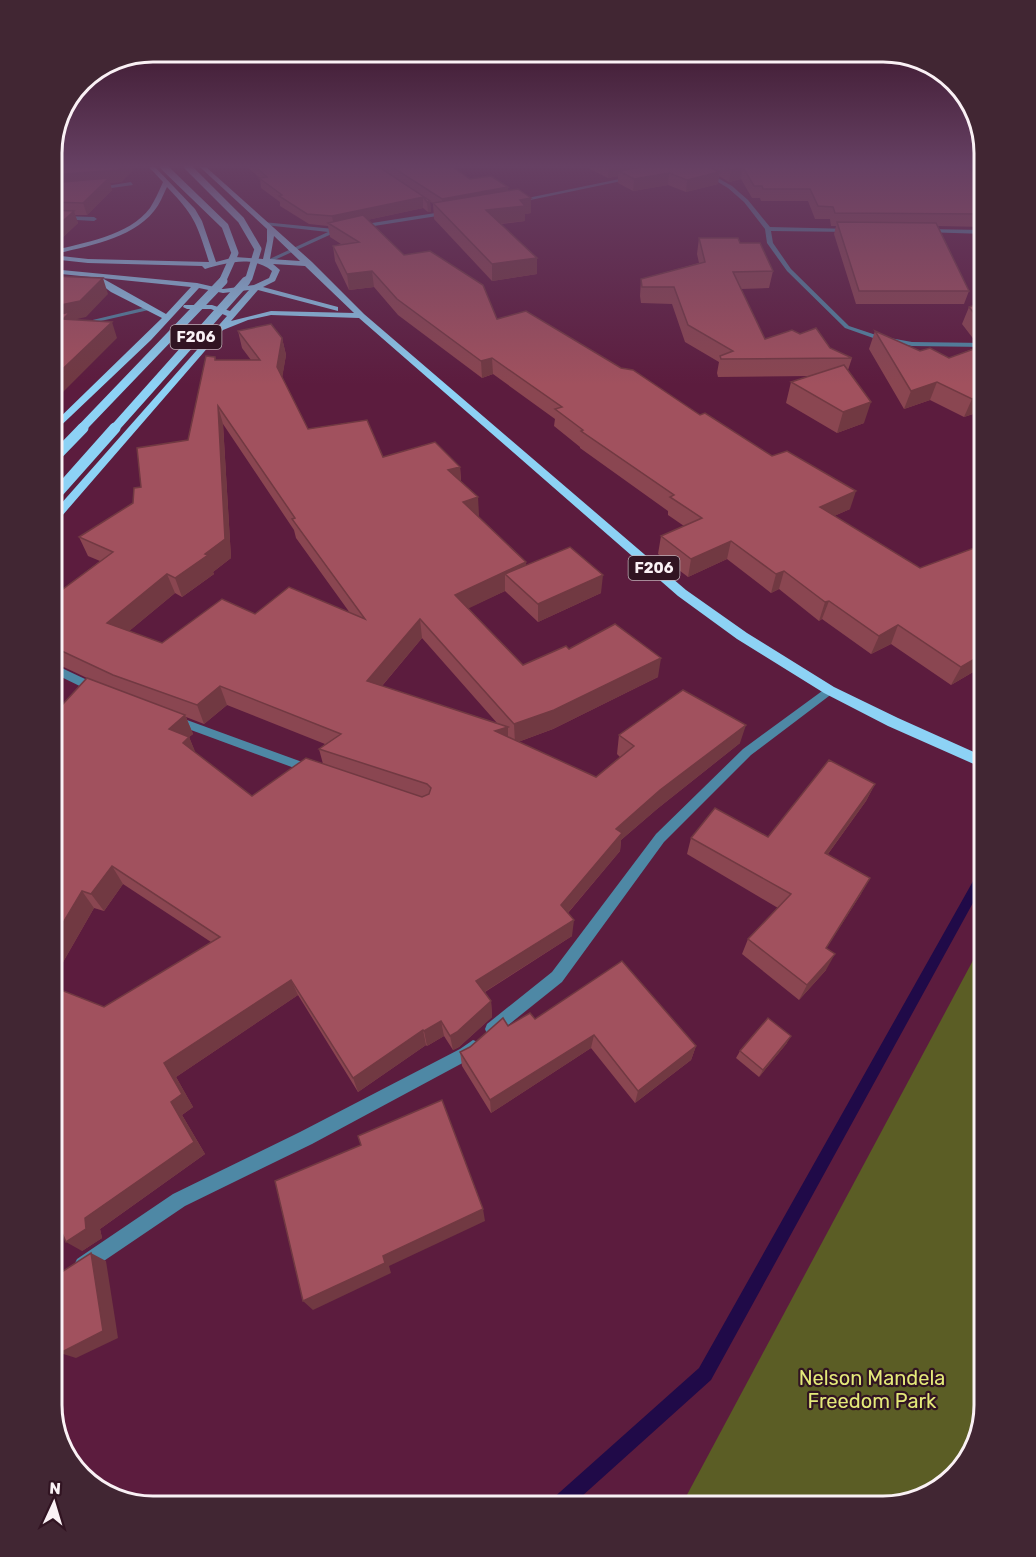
<svg xmlns="http://www.w3.org/2000/svg" width="1036" height="1557" viewBox="0 0 1036 1557" font-family="Rubik,sans-serif">
<style>
.green{fill:#5b5d25}
.lines{fill:none;stroke-linecap:round;stroke-linejoin:round}
.stream{fill:#200a48;fill-rule:evenodd}
.street{fill:#4e88a5;fill-rule:evenodd}
.primary{fill:#8dd2f5;fill-rule:evenodd}
.primary-bridge-far2{stroke:#8dd2f5;stroke-width:7}
.primary-bridge-far1{stroke:#8dd2f5;stroke-width:9}
.primary-bridge{stroke:#8dd2f5;stroke-width:11}
.wall{fill:#8a4651;fill-rule:evenodd}
.shaded-wall{fill:#713942}
.building{fill:#a1515e;stroke:#713942;stroke-width:1.5;fill-rule:evenodd}
.labels{text-anchor:middle;stroke-width:4.5;stroke-linejoin:round;paint-order:stroke}
.shield{fill:#311422;stroke:#beafb6;stroke-width:1.5}
.shield-label{font-size:15px;font-weight:bold;fill:#faf1f5}
.near-park-label{font-size:20px;fill:#e4e979;stroke:#311422}
.rim{fill:none;stroke:#faf1f5;stroke-width:3}
</style>
<rect width="100%" height="100%" fill="#5c1c3e"/>
<path class="green" d="M 985,938 L 985,1405 L 971,1455 L 934,1493 L 884,1506 L 681,1506 Z"/>
<g class="lines">
<path class="stream" d="M 985,865 L 985,881 L 711,1380 L 571,1506 L 548,1506 L 551,1500 L 699,1368 L 981,867 Z"/>
<g class="street">
<path d="M 693,167 L 698,167 L 732,186 L 748,200 L 770,227 L 853,229 L 851,232 L 771,231 L 773,243 L 791,269 L 849,326 L 879,336 L 912,342 L 985,343 L 985,347 L 912,346 L 876,339 L 845,328 L 787,271 L 767,243 L 765,229 L 744,202 L 728,188 Z"/>
<path d="M 634,176 L 636,178 L 516,203 L 513,201 Z"/>
<path d="M 131,182 L 133,185 L 97,190 L 94,188 Z"/>
<path d="M 448,211 L 450,214 L 336,232 L 268,263 L 263,262 L 328,232 L 265,225 L 263,222 L 334,229 Z"/>
<path d="M 62,216 L 94,217 L 97,219 L 94,221 L 60,219 Z"/>
<path d="M 925,229 L 985,230 L 985,234 L 923,232 Z"/>
<path d="M 151,306 L 154,308 L 153,309 L 79,326 L 76,324 Z"/>
<path d="M 51,663 L 100,686 L 101,689 L 96,693 L 92,692 L 51,672 Z"/>
<path d="M 829,686 L 834,690 L 833,693 L 751,755 L 664,842 L 562,982 L 497,1034 L 492,1036 L 487,1034 L 485,1029 L 487,1024 L 552,972 L 656,834 L 743,749 Z"/>
<path d="M 176,716 L 316,767 L 318,770 L 316,773 L 308,773 L 172,723 L 170,720 L 172,717 Z"/>
<path d="M 473,1040 L 478,1042 L 481,1047 L 478,1052 L 470,1059 L 312,1144 L 185,1206 L 89,1271 L 83,1274 L 77,1271 L 74,1265 L 77,1259 L 173,1194 L 300,1132 L 460,1049 Z"/>
</g>
<path class="primary" d="M 149,167 L 155,167 L 195,209 L 202,221 L 216,262 L 235,257 L 263,259 L 267,241 L 267,229 L 200,167 L 206,167 L 312,262 L 364,314 L 686,590 L 747,633 L 834,687 L 898,718 L 985,757 L 985,769 L 888,726 L 824,693 L 737,639 L 678,596 L 359,318 L 271,315 L 248,320 L 223,330 L 55,524 L 51,525 L 51,515 L 227,316 L 211,309 L 187,309 L 183,307 L 184,305 L 212,305 L 230,311 L 249,290 L 223,293 L 199,288 L 151,340 L 51,435 L 51,426 L 162,318 L 111,292 L 91,277 L 51,273 L 51,269 L 197,283 L 223,289 L 254,285 L 269,278 L 272,271 C 252,255 227,263 205,269 L 202,266 L 88,263 L 51,259 L 51,251 C 83,243 129,236 150,208 C 155,200 159,191 163,182 ZM 167,187 C 195,216 197,224 209,262 L 88,259 L 52,255 C 85,246 131,240 154,211 C 160,204 163,195 167,187 ZM 274,236 L 300,261 L 270,259 ZM 273,264 L 305,266 L 354,313 L 271,311 L 231,321 L 258,290 L 338,311 L 338,307 L 263,287 L 275,281 L 280,270 ZM 102,278 L 191,287 L 166,314 Z"/>
<g class="primary-bridge-far2">
<path d="M 164,167 L 225,226 L 235,253 L 222,282"/>
<path d="M 188,167 L 241,220 L 258,249 L 249,278 L 245,282"/>
</g>
<g class="primary-bridge-far1">
<path d="M 81,429 L 223,281"/>
<path d="M 114,429 L 246,281"/>
</g>
<g class="primary-bridge">
<path d="M 51,461 L 83,428"/>
<path d="M 51,500 L 115,428"/>
</g>
</g>
<g class="wall">
<path d="M 51,167 L 133,170 L 121,182 L 110,183 L 112,190 L 87,215 L 75,215 L 78,223 L 60,240 L 51,243 Z"/>
<path d="M 247,167 L 453,167 L 470,179 L 508,187 L 508,191 L 531,213 L 525,214 L 525,221 L 501,224 L 537,274 L 492,281 L 434,219 L 433,203 L 430,202 L 431,212 L 428,212 L 423,208 L 367,220 L 404,255 L 497,319 L 700,415 L 850,509 L 834,516 L 985,665 L 951,685 L 891,644 L 871,654 L 822,619 L 819,621 L 779,589 L 771,593 L 727,559 L 688,577 L 658,554 L 661,536 L 684,526 L 668,515 L 668,511 L 580,448 L 580,447 L 554,426 L 555,419 L 493,374 L 482,378 L 398,315 L 374,287 L 349,290 L 335,261 L 333,246 L 341,244 L 330,237 L 328,226 L 309,224 L 280,206 L 280,202 L 261,188 L 260,178 Z"/>
<path d="M 591,167 L 967,167 L 983,181 L 985,181 L 985,227 L 938,226 L 969,291 L 964,304 L 856,304 L 834,234 L 836,226 L 831,226 L 830,219 L 815,219 L 808,201 L 761,201 L 760,198 L 752,198 L 741,179 L 729,182 L 719,176 L 718,184 L 686,192 L 668,185 L 633,191 L 618,183 L 618,176 L 608,178 L 590,169 Z"/>
<path d="M 699,238 L 740,243 L 773,271 L 769,288 L 741,289 L 765,339 L 830,348 L 852,358 L 848,370 L 864,423 L 837,433 L 786,403 L 791,382 L 810,376 L 718,377 L 717,373 L 719,362 L 685,342 L 672,304 L 641,303 L 640,296 L 641,279 L 699,263 L 697,254 Z"/>
<path d="M 985,301 L 985,413 L 982,411 L 964,417 L 930,400 L 904,409 L 869,349 L 875,331 L 920,351 L 949,358 L 983,345 L 985,341 L 975,341 L 962,324 L 969,307 Z"/>
<path d="M 238,331 L 282,338 L 286,355 L 282,377 L 308,429 L 383,457 L 460,467 L 461,481 L 479,515 L 478,516 L 526,565 L 601,593 L 538,622 L 505,591 L 468,608 L 523,665 L 569,649 L 658,677 L 553,729 L 518,742 L 596,777 L 620,757 L 617,754 L 619,735 L 740,743 L 657,809 L 621,840 L 620,851 L 568,913 L 572,936 L 485,992 L 491,1001 L 492,1017 L 459,1047 L 453,1050 L 444,1036 L 427,1046 L 426,1045 L 358,1092 L 298,995 L 176,1077 L 193,1107 L 182,1115 L 205,1154 L 100,1229 L 102,1238 L 82,1251 L 104,1007 L 211,942 L 123,884 L 104,911 L 94,908 L 51,983 L 87,678 L 51,661 L 51,598 L 100,561 L 88,556 L 79,537 L 133,503 L 141,487 L 188,440 L 215,357 L 216,360 L 251,360 L 242,348 ZM 223,424 L 294,530 L 296,538 L 350,613 L 255,614 L 162,643 L 129,631 L 175,593 L 182,597 L 214,574 L 213,572 L 231,558 ZM 422,638 L 497,723 L 382,686 ZM 227,705 L 325,744 L 319,749 L 323,764 L 252,796 L 195,752 L 189,737 L 193,734 L 186,717 L 204,724 Z"/>
<path d="M 875,784 L 866,801 L 828,854 L 861,894 L 826,948 L 826,970 L 799,1000 L 742,954 L 748,939 L 778,908 L 687,854 L 691,838 L 768,837 Z"/>
<path d="M 535,1019 L 696,1046 L 691,1060 L 635,1103 L 591,1048 L 491,1113 L 462,1066 L 460,1052 L 508,1026 Z"/>
<path d="M 787,1043 L 759,1077 L 736,1058 L 740,1051 Z"/>
</g>
<g class="shaded-wall">
<path d="M 121,167 L 132,167 L 133,170 L 121,182 L 110,183 L 112,190 L 87,215 L 83,203 L 51,187 L 51,175 Z"/>
<path d="M 609,167 L 667,167 L 619,171 L 618,176 L 608,178 Z"/>
<path d="M 743,167 L 741,179 L 729,182 L 731,170 Z"/>
<path d="M 719,172 L 718,184 L 686,192 L 687,180 Z"/>
<path d="M 669,173 L 668,185 L 633,191 L 634,179 Z"/>
<path d="M 508,187 L 508,197 L 442,210 L 442,199 Z"/>
<path d="M 423,197 L 423,208 L 334,227 L 332,216 Z"/>
<path d="M 531,198 L 531,213 L 525,214 L 525,221 L 486,225 L 486,210 L 520,200 Z"/>
<path d="M 430,201 L 431,212 L 428,212 L 427,202 Z"/>
<path d="M 74,211 L 78,223 L 60,240 L 51,243 L 51,229 Z"/>
<path d="M 537,258 L 537,274 L 492,281 L 492,264 Z"/>
<path d="M 372,271 L 374,287 L 349,290 L 347,274 Z"/>
<path d="M 103,278 L 108,294 L 86,317 L 51,325 L 51,307 Z"/>
<path d="M 112,322 L 117,338 L 51,404 L 51,380 Z"/>
<path d="M 282,338 L 286,355 L 281,385 L 277,367 Z"/>
<path d="M 492,358 L 493,374 L 482,378 L 481,361 Z"/>
<path d="M 937,382 L 930,400 L 904,409 L 911,391 Z"/>
<path d="M 985,394 L 985,403 L 982,411 L 964,417 L 972,399 Z"/>
<path d="M 871,402 L 864,423 L 837,433 L 843,412 Z"/>
<path d="M 218,406 L 223,424 L 231,558 L 213,572 L 214,574 L 182,597 L 175,578 Z"/>
<path d="M 460,467 L 461,485 L 448,470 Z"/>
<path d="M 856,491 L 850,509 L 814,525 L 820,507 Z"/>
<path d="M 478,497 L 479,515 L 464,521 L 463,502 Z"/>
<path d="M 731,541 L 727,559 L 688,577 L 691,559 Z"/>
<path d="M 526,562 L 526,582 L 505,574 L 505,591 L 457,614 L 455,595 Z"/>
<path d="M 784,571 L 779,589 L 771,593 L 776,574 Z"/>
<path d="M 167,574 L 175,593 L 116,642 L 107,623 Z"/>
<path d="M 603,575 L 601,593 L 538,622 L 538,604 Z"/>
<path d="M 829,601 L 822,619 L 819,621 L 825,602 Z"/>
<path d="M 420,619 L 422,638 L 370,700 L 367,681 Z"/>
<path d="M 898,625 L 891,644 L 871,654 L 879,636 Z"/>
<path d="M 985,653 L 985,665 L 951,685 L 961,667 Z"/>
<path d="M 661,658 L 658,677 L 553,729 L 515,743 L 514,724 Z"/>
<path d="M 220,686 L 227,705 L 204,724 L 197,705 Z"/>
<path d="M 185,715 L 193,734 L 189,737 L 197,756 L 169,729 Z"/>
<path d="M 746,725 L 740,743 L 657,809 L 621,840 L 620,851 L 560,922 L 561,905 L 616,829 L 660,790 Z"/>
<path d="M 508,727 L 508,745 L 495,731 Z"/>
<path d="M 875,784 L 866,801 L 817,869 L 825,853 Z"/>
<path d="M 112,866 L 123,884 L 104,911 L 91,894 Z"/>
<path d="M 870,878 L 861,894 L 817,963 L 826,948 Z"/>
<path d="M 82,891 L 94,908 L 51,983 L 51,943 Z"/>
<path d="M 574,920 L 572,936 L 478,996 L 476,981 Z"/>
<path d="M 835,954 L 826,970 L 799,1000 L 807,985 Z"/>
<path d="M 291,980 L 298,995 L 176,1077 L 193,1107 L 182,1115 L 205,1154 L 100,1229 L 102,1238 L 82,1251 L 66,1242 L 85,1218 L 171,1102 L 164,1063 Z"/>
<path d="M 491,1001 L 492,1017 L 459,1047 L 453,1050 L 450,1036 Z"/>
<path d="M 441,1021 L 444,1036 L 427,1046 L 424,1031 Z"/>
<path d="M 423,1030 L 426,1045 L 358,1092 L 353,1078 Z"/>
<path d="M 594,1035 L 591,1048 L 491,1113 L 490,1100 Z"/>
<path d="M 791,1036 L 787,1043 L 759,1077 L 763,1070 Z"/>
<path d="M 696,1046 L 691,1060 L 635,1103 L 638,1091 Z"/>
<path d="M 483,1209 L 485,1221 L 389,1266 L 391,1273 L 313,1310 L 303,1301 L 383,1256 Z"/>
<path d="M 91,1253 L 106,1261 L 118,1338 L 76,1358 L 60,1353 Z"/>
</g>
<g class="building">
<path d="M 51,167 L 121,167 L 118,170 L 51,175 Z"/>
<path d="M 256,167 L 379,167 L 430,201 L 427,202 L 423,197 L 332,216 L 307,214 L 279,196 L 282,195 L 259,178 L 267,177 Z"/>
<path d="M 392,167 L 453,167 L 470,179 L 491,176 L 508,187 L 442,199 Z"/>
<path d="M 642,167 L 710,167 L 719,172 L 687,180 L 669,173 L 634,179 L 619,171 Z"/>
<path d="M 725,167 L 967,167 L 983,181 L 985,181 L 985,214 L 835,213 L 833,207 L 818,206 L 810,189 L 763,189 L 762,186 L 754,186 L 743,167 L 731,170 Z"/>
<path d="M 109,178 L 83,203 L 51,202 L 51,183 Z"/>
<path d="M 518,189 L 531,198 L 520,200 L 525,206 L 486,210 L 537,258 L 492,264 L 433,203 Z"/>
<path d="M 51,210 L 74,211 L 55,228 L 51,229 Z"/>
<path d="M 363,215 L 404,255 L 430,251 L 483,285 L 497,319 L 526,311 L 621,368 L 633,370 L 700,415 L 705,413 L 772,456 L 787,451 L 856,491 L 820,507 L 920,568 L 985,544 L 985,653 L 961,667 L 898,625 L 879,636 L 829,601 L 825,602 L 784,571 L 776,574 L 731,541 L 691,559 L 661,536 L 702,518 L 670,497 L 674,495 L 581,431 L 583,430 L 555,409 L 562,407 L 492,358 L 481,361 L 397,299 L 372,271 L 347,274 L 333,246 L 359,242 L 328,223 Z"/>
<path d="M 837,222 L 936,223 L 969,291 L 859,291 Z"/>
<path d="M 699,238 L 738,238 L 740,243 L 760,243 L 773,271 L 733,272 L 765,339 L 792,330 L 800,334 L 816,328 L 830,348 L 852,358 L 721,359 L 720,356 L 733,351 L 688,325 L 674,287 L 642,287 L 641,279 L 705,262 Z"/>
<path d="M 51,276 L 103,278 L 80,301 L 51,307 Z"/>
<path d="M 985,301 L 985,324 L 982,323 L 969,307 Z"/>
<path d="M 70,312 L 63,319 L 112,322 L 51,380 L 51,316 Z"/>
<path d="M 271,324 L 282,338 L 277,367 L 308,429 L 367,420 L 383,457 L 435,442 L 460,467 L 448,470 L 478,497 L 463,502 L 526,562 L 455,595 L 523,665 L 566,646 L 569,649 L 615,624 L 661,658 L 554,710 L 514,724 L 420,619 L 367,681 L 508,727 L 495,731 L 596,777 L 634,746 L 619,735 L 683,690 L 746,725 L 660,790 L 616,829 L 622,833 L 561,905 L 574,920 L 476,981 L 491,1001 L 457,1032 L 450,1036 L 441,1021 L 424,1031 L 423,1030 L 353,1078 L 291,980 L 164,1063 L 182,1094 L 171,1102 L 194,1142 L 85,1218 L 86,1229 L 66,1242 L 51,1208 L 51,986 L 104,1007 L 220,937 L 112,866 L 91,894 L 82,891 L 51,943 L 51,717 L 87,678 L 185,715 L 169,729 L 189,737 L 183,743 L 252,796 L 306,758 L 422,797 L 429,794 L 431,788 L 427,784 L 319,749 L 341,734 L 220,686 L 197,705 L 113,675 L 51,646 L 51,598 L 113,552 L 79,537 L 133,503 L 134,488 L 141,487 L 137,448 L 188,440 L 206,356 L 215,357 L 215,360 L 260,360 L 238,331 ZM 218,406 L 295,518 L 292,519 L 365,619 L 289,587 L 255,614 L 222,599 L 162,643 L 107,623 L 167,574 L 175,578 L 208,555 L 205,554 L 225,539 Z"/>
<path d="M 875,331 L 920,351 L 930,348 L 949,358 L 985,345 L 985,394 L 972,399 L 937,382 L 911,391 Z"/>
<path d="M 844,365 L 871,402 L 843,412 L 791,382 Z"/>
<path d="M 570,547 L 603,575 L 538,604 L 505,574 Z"/>
<path d="M 829,760 L 875,784 L 825,853 L 870,878 L 826,948 L 835,954 L 807,985 L 748,939 L 791,894 L 691,838 L 715,808 L 768,837 Z"/>
<path d="M 622,961 L 696,1046 L 638,1091 L 594,1035 L 490,1100 L 460,1052 L 470,1047 L 503,1018 L 508,1026 L 530,1013 L 535,1019 Z"/>
<path d="M 768,1018 L 791,1036 L 763,1070 L 740,1051 Z"/>
<path d="M 442,1100 L 483,1209 L 383,1256 L 385,1263 L 303,1301 L 275,1181 L 361,1145 L 358,1136 Z"/>
<path d="M 91,1253 L 103,1331 L 60,1353 L 51,1279 Z"/>
</g>
<linearGradient id="sky" x2="0" y2="1"><stop stop-color="#330f22"/><stop offset="0.43" stop-color="#664063"/><stop offset="1" stop-color="#664063" stop-opacity="0"/></linearGradient>
<rect width="1036" height="385" fill="url(#sky)"/>
<g class="labels">
<g class="shield">
<rect x="170.5" y="325" width="51" height="24" rx="4.5"/>
<rect x="628.5" y="556" width="51" height="24" rx="4.5"/>
</g>
<g class="shield-label">
<text x="196" y="342">F206</text>
<text x="654" y="573">F206</text>
</g>
<g class="near-park-label">
<text x="872" y="1385">Nelson Mandela<tspan x="872" dy="23">Freedom Park</tspan></text>
</g>
</g>
<path d="M0 0H1036V1557H0ZM153 62H883A91 91 0 0 1 974 153V1405A91 91 0 0 1 883 1496H153A91 91 0 0 1 62 1405V153A91 91 0 0 1 153 62Z" fill="#412633" fill-rule="evenodd"/>
<path class="rim" d="M153 62H883A91 91 0 0 1 974 153V1405A91 91 0 0 1 883 1496H153A91 91 0 0 1 62 1405V153A91 91 0 0 1 153 62Z"/>
<g transform="translate(54 1503) rotate(4)" stroke="#311422" stroke-width="4.5" paint-order="stroke">
<path d="M0-4.5L10 22L0 15L-10 22Z" fill="#faf1f5"/>
<text y="-9" font-size="16" font-weight="bold" text-anchor="middle" fill="#faf1f5">N</text>
</g>
</svg>
